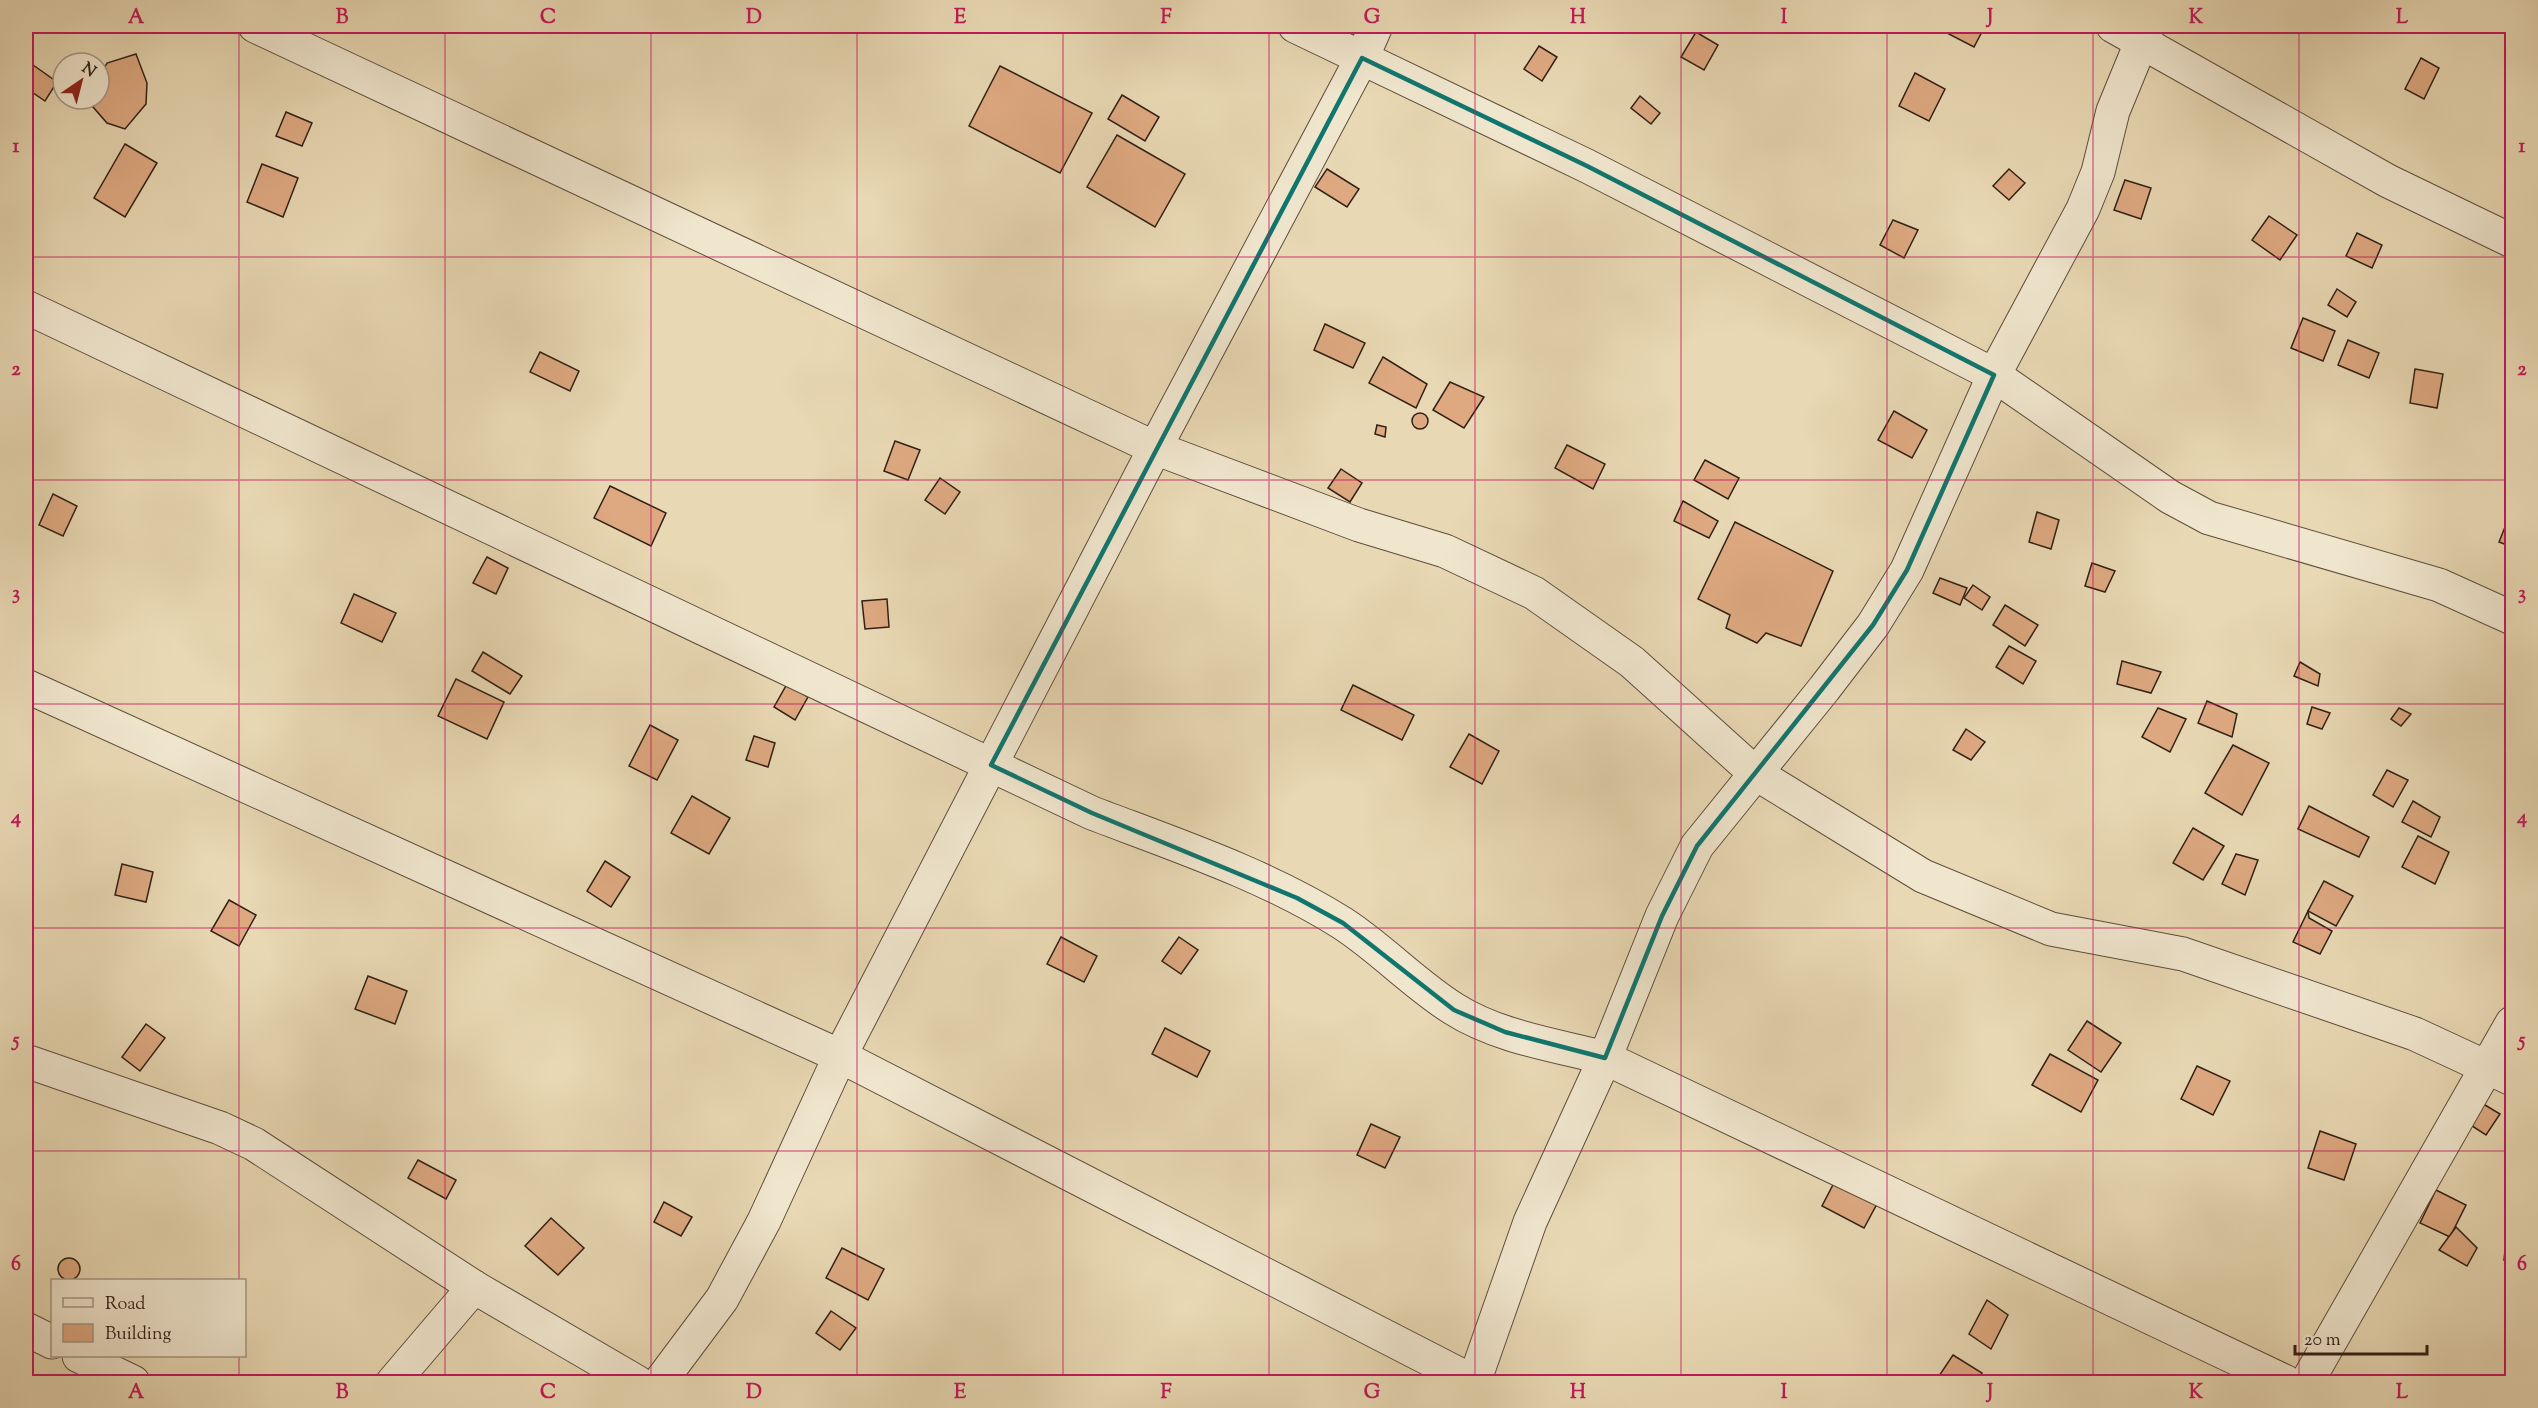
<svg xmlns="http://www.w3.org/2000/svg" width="2538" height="1408" viewBox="0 0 2538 1408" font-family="'Sorts Mill Goudy',serif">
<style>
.building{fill:#dea981;stroke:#302016;stroke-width:1.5}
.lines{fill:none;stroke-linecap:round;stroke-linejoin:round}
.minor-casing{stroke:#5e4e3d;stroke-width:35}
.minor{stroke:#f0e6ce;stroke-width:33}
.marked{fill:none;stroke:#0f766e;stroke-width:4.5;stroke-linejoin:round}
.grid{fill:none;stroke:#c2185b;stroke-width:1.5;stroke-opacity:0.55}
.neatline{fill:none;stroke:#c2185b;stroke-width:2}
.grid-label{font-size:20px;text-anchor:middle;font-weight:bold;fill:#c2185b}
</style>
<rect width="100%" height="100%" fill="#e8d8b3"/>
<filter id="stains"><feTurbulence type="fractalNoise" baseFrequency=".00333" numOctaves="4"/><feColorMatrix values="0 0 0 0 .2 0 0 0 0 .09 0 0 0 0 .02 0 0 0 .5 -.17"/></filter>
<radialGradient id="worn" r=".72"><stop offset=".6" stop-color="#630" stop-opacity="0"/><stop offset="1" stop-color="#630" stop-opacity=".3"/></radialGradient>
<g class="building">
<path d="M 1613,26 L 1634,26 L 1631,33 Z"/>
<path d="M 1943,26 L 1985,26 L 1974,47 L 1941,30 Z"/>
<path d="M 1696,32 L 1718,45 L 1704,70 L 1681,57 Z"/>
<path d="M 1539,46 L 1557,57 L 1542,81 L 1524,69 Z"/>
<path d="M 136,54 L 147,83 L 146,104 L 125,129 L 107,123 L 87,100 L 99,99 L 99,78 L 107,63 Z"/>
<path d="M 2421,58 L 2439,68 L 2424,99 L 2405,89 Z"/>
<path d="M 26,60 L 57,82 L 45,101 L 26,88 Z"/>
<path d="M 1000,66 L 1092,113 L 1060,173 L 969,126 Z"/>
<path d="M 1915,73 L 1945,89 L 1929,121 L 1899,106 Z"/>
<path d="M 1122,95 L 1159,117 L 1145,141 L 1108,119 Z"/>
<path d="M 1640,96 L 1660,113 L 1651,124 L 1631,108 Z"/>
<path d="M 286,112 L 312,123 L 302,146 L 276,136 Z"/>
<path d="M 1117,135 L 1185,174 L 1155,227 L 1087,187 Z"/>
<path d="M 125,144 L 157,163 L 125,217 L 94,198 Z"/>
<path d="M 262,164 L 298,178 L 283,217 L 247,202 Z"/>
<path d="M 1327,169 L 1359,189 L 1347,207 L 1315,187 Z"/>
<path d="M 2009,169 L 2025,183 L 2009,200 L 1993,186 Z"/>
<path d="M 2125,180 L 2151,188 L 2141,219 L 2114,210 Z"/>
<path d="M 2269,216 L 2297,235 L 2280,260 L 2252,240 Z"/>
<path d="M 1893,220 L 1918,230 L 1904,258 L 1880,245 Z"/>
<path d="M 2357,233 L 2382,245 L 2372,268 L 2346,256 Z"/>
<path d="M 2337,289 L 2356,302 L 2347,317 L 2328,305 Z"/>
<path d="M 2303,318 L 2335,331 L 2323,361 L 2291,348 Z"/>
<path d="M 1325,324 L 1365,343 L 1353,368 L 1314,350 Z"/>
<path d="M 2348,340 L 2379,353 L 2369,378 L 2338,365 Z"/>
<path d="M 540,352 L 579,371 L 570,391 L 530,372 Z"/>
<path d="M 1383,357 L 1427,384 L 1416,408 L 1369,383 Z"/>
<path d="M 2415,369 L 2443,374 L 2437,408 L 2410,403 Z"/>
<path d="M 1450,382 L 1484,397 L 1464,428 L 1433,410 Z"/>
<path d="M 1894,411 L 1927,430 L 1912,458 L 1878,440 Z"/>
<circle cx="1420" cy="421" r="8"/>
<path d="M 1377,425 L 1386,427 L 1385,437 L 1375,434 Z"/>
<path d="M 895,441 L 920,450 L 908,480 L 884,471 Z"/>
<path d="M 1567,445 L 1605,464 L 1593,489 L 1555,468 Z"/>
<path d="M 1705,460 L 1739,478 L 1728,499 L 1694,480 Z"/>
<path d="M 1341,469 L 1362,483 L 1350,502 L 1328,488 Z"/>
<path d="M 940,478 L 960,492 L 945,514 L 925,500 Z"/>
<path d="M 610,486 L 666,513 L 651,546 L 594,518 Z"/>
<path d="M 53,494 L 77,506 L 63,536 L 39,525 Z"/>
<path d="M 1683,501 L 1718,521 L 1709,538 L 1674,521 Z"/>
<path d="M 2037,512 L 2059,520 L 2051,549 L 2029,542 Z"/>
<path d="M 2511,512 L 2512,513 L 2512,547 L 2499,542 Z"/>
<path d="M 1735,522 L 1833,571 L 1801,646 L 1766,633 L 1757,643 L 1726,628 L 1730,615 L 1698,599 Z"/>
<path d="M 487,557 L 508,568 L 496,594 L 473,583 Z"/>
<path d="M 2092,563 L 2115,571 L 2105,592 L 2085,586 Z"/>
<path d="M 1940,578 L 1967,588 L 1960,605 L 1933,593 Z"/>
<path d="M 1973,585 L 1990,597 L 1982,610 L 1964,598 Z"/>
<path d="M 354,594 L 396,613 L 382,642 L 341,623 Z"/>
<path d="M 887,599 L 889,627 L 865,629 L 862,601 Z"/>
<path d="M 2005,605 L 2038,625 L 2025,646 L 1993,625 Z"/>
<path d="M 2009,646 L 2036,661 L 2023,684 L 1996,667 Z"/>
<path d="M 483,652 L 522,676 L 510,694 L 472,671 Z"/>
<path d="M 2122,661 L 2161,672 L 2151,693 L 2117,684 Z"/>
<path d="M 2300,662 L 2320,674 L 2318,686 L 2294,676 Z"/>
<path d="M 456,679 L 504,702 L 487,739 L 438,716 Z"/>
<path d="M 787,684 L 808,697 L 795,720 L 774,707 Z"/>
<path d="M 1353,685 L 1414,715 L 1402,740 L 1341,710 Z"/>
<path d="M 2207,701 L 2237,714 L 2232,737 L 2198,723 Z"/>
<path d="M 2312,707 L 2330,713 L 2322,729 L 2307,724 Z"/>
<path d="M 2158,708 L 2186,719 L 2170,752 L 2142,737 Z"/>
<path d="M 2399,708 L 2411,714 L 2401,726 L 2391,719 Z"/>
<path d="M 650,725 L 678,740 L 657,780 L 629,766 Z"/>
<path d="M 1966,729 L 1985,742 L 1971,760 L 1953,750 Z"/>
<path d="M 1469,734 L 1499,751 L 1482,784 L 1450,767 Z"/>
<path d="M 754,736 L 775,743 L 768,767 L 746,760 Z"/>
<path d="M 2233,745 L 2269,763 L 2242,815 L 2205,793 Z"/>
<path d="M 2387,770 L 2408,780 L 2393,807 L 2373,795 Z"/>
<path d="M 692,796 L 730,818 L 709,854 L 671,833 Z"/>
<path d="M 2413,801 L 2440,817 L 2431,837 L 2402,822 Z"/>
<path d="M 2309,806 L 2369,837 L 2359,857 L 2298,829 Z"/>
<path d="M 2193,828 L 2224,846 L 2203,880 L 2173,863 Z"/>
<path d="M 2418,836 L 2449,852 L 2435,884 L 2402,867 Z"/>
<path d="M 2236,854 L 2258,860 L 2245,895 L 2222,884 Z"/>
<path d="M 605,861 L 630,877 L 611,907 L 587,891 Z"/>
<path d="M 122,864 L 153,872 L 146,902 L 115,895 Z"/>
<path d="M 2324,881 L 2353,896 L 2336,926 L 2308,911 Z"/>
<path d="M 229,900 L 256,915 L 239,946 L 211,931 Z"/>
<path d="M 2308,911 L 2309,918 L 2332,931 L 2320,954 L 2293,942 Z"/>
<path d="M 1061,937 L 1097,956 L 1084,982 L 1047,964 Z"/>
<path d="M 1179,937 L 1198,950 L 1181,974 L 1162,961 Z"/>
<path d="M 368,976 L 407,991 L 395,1024 L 355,1009 Z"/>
<path d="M 2087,1021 L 2121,1043 L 2101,1072 L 2068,1050 Z"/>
<path d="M 146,1024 L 165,1038 L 140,1071 L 122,1057 Z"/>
<path d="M 1165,1028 L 1210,1051 L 1197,1077 L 1152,1054 Z"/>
<path d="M 2050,1054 L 2098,1080 L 2081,1112 L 2032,1085 Z"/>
<path d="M 2197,1066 L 2230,1081 L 2213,1115 L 2181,1099 Z"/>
<path d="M 2480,1102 L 2500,1114 L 2486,1135 L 2466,1122 Z"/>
<path d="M 1371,1124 L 1400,1137 L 1385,1168 L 1357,1155 Z"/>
<path d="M 2320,1131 L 2356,1144 L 2344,1180 L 2308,1168 Z"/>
<path d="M 418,1160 L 456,1180 L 446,1199 L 408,1178 Z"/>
<path d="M 1836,1179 L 1878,1202 L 1864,1228 L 1822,1206 Z"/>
<path d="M 2436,1190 L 2466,1205 L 2450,1237 L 2420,1223 Z"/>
<path d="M 664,1202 L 692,1217 L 681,1236 L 654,1222 Z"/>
<path d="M 551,1218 L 584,1248 L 558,1275 L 525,1246 Z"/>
<path d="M 2456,1227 L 2477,1248 L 2467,1266 L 2439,1250 Z"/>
<path d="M 2507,1232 L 2512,1233 L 2512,1261 L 2504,1260 Z"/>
<path d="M 842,1248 L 884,1269 L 868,1300 L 826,1278 Z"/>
<circle cx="69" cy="1269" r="11"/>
<path d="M 1987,1300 L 2008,1315 L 1991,1349 L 1969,1334 Z"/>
<path d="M 831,1311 L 856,1328 L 840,1350 L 816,1333 Z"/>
<path d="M 1953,1355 L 1982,1373 L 1977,1382 L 1935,1382 Z"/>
</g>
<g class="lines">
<defs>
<g id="minor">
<path d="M 255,26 L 1155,448 L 840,1056 L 764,1221 L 722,1299 L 660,1382"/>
<path d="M 1295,26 L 1587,166 L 1994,375 L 2170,497 L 2209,518 L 2439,585 L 2512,618"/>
<path d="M 1376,26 L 1362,58 L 1155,448 L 1359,525 L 1445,551 L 1534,593 L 1632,662 L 1755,773 L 1923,876 L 2051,929 L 2183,954 L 2415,1034 L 2512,1079"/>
<path d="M 2113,26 L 2388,181 L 2512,241"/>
<path d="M 26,307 L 1092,813 C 1176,845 1266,875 1342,923 C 1381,948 1414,984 1454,1009 C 1498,1037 1555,1045 1605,1058 L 2286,1382"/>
<path d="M 26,686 L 840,1056 L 1474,1382"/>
<path d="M 26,1061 L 220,1128 L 254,1144 L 474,1287 L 637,1382"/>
<path d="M 26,1329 L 52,1342"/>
<path d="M 79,1356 L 133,1382"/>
<path d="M 393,1382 L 474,1287"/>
<path d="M 1474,1382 L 1530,1222 L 1605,1058 L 1662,916 L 1697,846 L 1824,689 L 1873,625 L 1907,570 L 1994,375 L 2083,209 L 2098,172 L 2113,111 L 2148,26"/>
<path d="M 2307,1382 L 2512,1023"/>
</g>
</defs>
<use href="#minor" class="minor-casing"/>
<use href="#minor" class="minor"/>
</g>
<path class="marked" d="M 1362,58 L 1587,166 L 1994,375 L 1907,570 L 1873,625 L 1697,846 L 1662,916 L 1605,1058 L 1505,1032 L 1454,1010 L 1343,923 L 1297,898 L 1092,813 L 991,765 Z"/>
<path class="grid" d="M 239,26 L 239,1280M 445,26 L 445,1382M 651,26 L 651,1382M 857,26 L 857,1382M 1063,26 L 1063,1382M 1269,26 L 1269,1382M 1475,26 L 1475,1382M 1681,26 L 1681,1382M 1887,26 L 1887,1382M 2093,26 L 2093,1382M 2299,26 L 2299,1382M 26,257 L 2512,257M 26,480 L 2512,480M 26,704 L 2512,704M 26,928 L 2512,928M 26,1151 L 2512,1151M 239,1356 L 239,1382"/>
<rect width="2538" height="1408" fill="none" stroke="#e8d8b3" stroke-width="66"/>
<rect x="51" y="1279" width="195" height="78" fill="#f0e6ce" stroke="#a39784" stroke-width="1.5"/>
<rect x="63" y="1298" width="30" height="9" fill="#f0e6ce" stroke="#a39784" stroke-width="1.5"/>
<text x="105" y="1309" font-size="18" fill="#302016">Road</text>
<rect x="63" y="1324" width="30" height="18" fill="#dea981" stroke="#a39784" stroke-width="1.5"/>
<text x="105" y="1339" font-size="18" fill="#302016">Building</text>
<g transform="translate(81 81) rotate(35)"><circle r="28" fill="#f0e6ce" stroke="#a39784" stroke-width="1.5"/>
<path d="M0-4.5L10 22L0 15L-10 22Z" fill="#8f2418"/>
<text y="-9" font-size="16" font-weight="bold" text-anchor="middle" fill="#302016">N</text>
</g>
<path d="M2295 1345v9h132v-9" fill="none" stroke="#302016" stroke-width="3"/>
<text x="2304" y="1345" font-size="18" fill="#302016" stroke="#f0e6ce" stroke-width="4.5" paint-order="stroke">20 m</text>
<rect x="33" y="33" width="2472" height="1342" class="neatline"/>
<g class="grid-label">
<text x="136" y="23">A</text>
<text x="342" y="23">B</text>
<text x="548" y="23">C</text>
<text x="754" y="23">D</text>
<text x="960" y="23">E</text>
<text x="1166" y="23">F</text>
<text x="1372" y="23">G</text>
<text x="1578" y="23">H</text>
<text x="1784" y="23">I</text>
<text x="1990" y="23">J</text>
<text x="2196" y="23">K</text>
<text x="2402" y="23">L</text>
<text x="16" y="152">1</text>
<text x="2522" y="152">1</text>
<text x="16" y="375">2</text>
<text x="2522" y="375">2</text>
<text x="16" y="599">3</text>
<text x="2522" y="599">3</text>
<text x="16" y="823">4</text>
<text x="2522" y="823">4</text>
<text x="16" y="1046">5</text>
<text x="2522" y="1046">5</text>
<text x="16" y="1270">6</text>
<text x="2522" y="1270">6</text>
<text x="136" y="1398">A</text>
<text x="342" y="1398">B</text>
<text x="548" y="1398">C</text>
<text x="754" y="1398">D</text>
<text x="960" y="1398">E</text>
<text x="1166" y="1398">F</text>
<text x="1372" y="1398">G</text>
<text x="1578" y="1398">H</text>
<text x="1784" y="1398">I</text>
<text x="1990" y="1398">J</text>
<text x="2196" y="1398">K</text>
<text x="2402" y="1398">L</text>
</g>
<rect width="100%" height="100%" filter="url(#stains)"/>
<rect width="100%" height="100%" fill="url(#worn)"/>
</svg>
